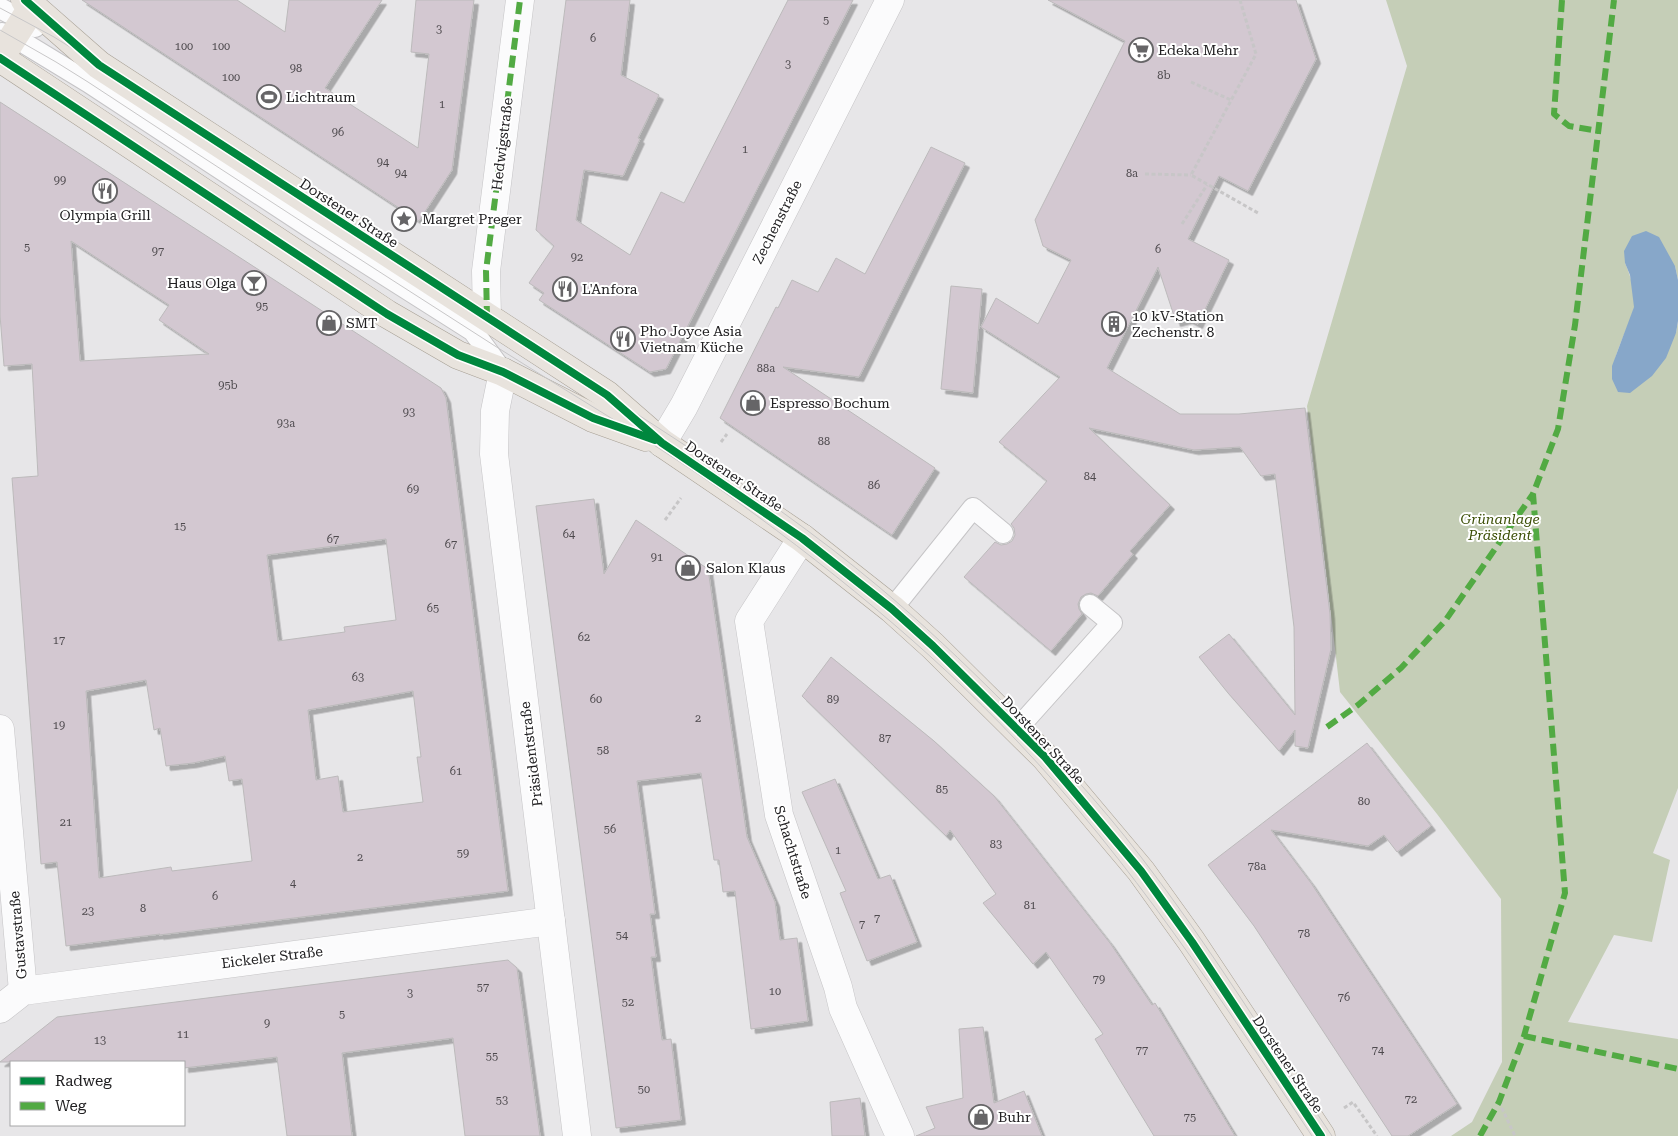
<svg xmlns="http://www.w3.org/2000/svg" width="1678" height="1136" viewBox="0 0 1678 1136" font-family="'Roboto Serif',serif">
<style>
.green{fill:#c5ceb7}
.water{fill:#87a7c9}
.building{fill:#d3c8d1;stroke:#bcbabb;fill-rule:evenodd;filter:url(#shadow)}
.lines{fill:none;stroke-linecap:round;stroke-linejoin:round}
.lane-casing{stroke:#c5c4c6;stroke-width:22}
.street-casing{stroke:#c5c4c6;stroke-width:29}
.primary-casing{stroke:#a7a095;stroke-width:29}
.path{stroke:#c7c6c7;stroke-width:3;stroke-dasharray:4 2.5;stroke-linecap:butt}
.lane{stroke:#fbfbfc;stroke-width:20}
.street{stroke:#fbfbfc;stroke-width:28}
.primary{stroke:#e8e3dd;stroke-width:28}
.tram{stroke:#c8c7c8;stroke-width:1}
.quiet{stroke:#52aa43;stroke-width:6;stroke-dasharray:12 6;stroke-linecap:butt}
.cycleway-casing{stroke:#fff;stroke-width:11}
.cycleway{stroke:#00873e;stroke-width:8}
.labels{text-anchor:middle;stroke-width:4;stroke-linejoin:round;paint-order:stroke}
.number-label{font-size:11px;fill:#4e4a4e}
.poi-label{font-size:14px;fill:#212022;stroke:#fff;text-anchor:start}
.street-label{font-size:14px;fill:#212022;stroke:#fff}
.park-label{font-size:14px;font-style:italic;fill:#3b4e05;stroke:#fff}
</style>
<defs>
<filter id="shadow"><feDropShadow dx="4.5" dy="4.5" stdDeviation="0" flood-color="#0004"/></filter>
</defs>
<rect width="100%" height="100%" fill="#e7e6e8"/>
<path class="green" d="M 1386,0 L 1678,0 L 1678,280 L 1675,266 L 1625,263 C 1630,274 1637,297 1634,308 C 1627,333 1613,352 1612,379 L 1676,333 L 1678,321 L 1678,788 L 1653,853 L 1670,860 L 1652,942 L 1614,935 L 1568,1022 L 1678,1039 L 1678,1136 L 1451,1136 L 1472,1122 L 1502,1062 L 1501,899 L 1437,814 L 1340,692 L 1307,406 L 1407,66 Z"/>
<path class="water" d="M 1646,231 L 1659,237 L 1675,266 L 1678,280 L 1678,321 L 1676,333 L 1666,358 L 1652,376 L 1630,393 L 1618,392 L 1612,379 L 1612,366 L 1634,307 L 1630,275 L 1625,263 L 1624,251 L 1632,236 Z"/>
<g class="building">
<path d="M 82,0 L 237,0 L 285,32 L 289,0 L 382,0 L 325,88 L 418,148 L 429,54 L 411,52 L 416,0 L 474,0 L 452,170 L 419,221 Z"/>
<path d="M 566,0 L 630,0 L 621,75 L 659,95 L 638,138 L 640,139 L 623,176 L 584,170 L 576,220 L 630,255 L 661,192 L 684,203 L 788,0 L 853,0 L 666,369 L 650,372 L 539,300 L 544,293 L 529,283 L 554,246 L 536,230 Z"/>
<path d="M 1048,0 L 1296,0 L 1316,59 L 1248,191 L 1219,176 L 1188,239 L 1229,260 L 1198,324 L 1188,319 L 1176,322 L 1158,267 L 1107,368 L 1180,414 L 1239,414 L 1305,408 L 1330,614 L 1331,649 L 1308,748 L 1295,746 L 1295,730 L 1279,751 L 1228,693 L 1199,657 L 1229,634 L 1295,715 L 1294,627 L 1275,474 L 1261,476 L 1240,447 L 1194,450 L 1089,428 L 1170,505 L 1130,551 L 1133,554 L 1098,596 L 1091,593 L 1086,594 L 1081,597 L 1078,604 L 1079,609 L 1082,614 L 1051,651 L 964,577 L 995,542 L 1001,545 L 1007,544 L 1012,541 L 1015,535 L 1014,528 L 1011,524 L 1047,481 L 999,442 L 1060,377 L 981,327 L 996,298 L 1038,324 L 1071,260 L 1043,246 L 1035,220 L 1125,41 Z"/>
<path d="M 0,102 L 441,388 L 446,398 L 508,891 L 159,935 L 160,934 L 66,946 L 57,862 L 41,864 L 12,478 L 38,476 L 32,364 L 4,366 L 0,315 ZM 71,241 L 169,305 L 159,320 L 209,354 L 80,361 ZM 386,539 L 396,620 L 344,627 L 345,632 L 278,641 L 267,555 ZM 146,680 L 154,730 L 160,728 L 166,766 L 193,763 L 225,756 L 229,781 L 242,779 L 252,861 L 172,871 L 171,867 L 99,878 L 86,691 ZM 413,691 L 421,757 L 417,757 L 423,802 L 343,812 L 338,776 L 316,780 L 308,710 Z"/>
<path d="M 931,147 L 965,163 L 859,377 L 783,367 L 935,468 L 892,535 L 720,418 L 776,307 L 778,308 L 792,280 L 818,292 L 836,258 L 865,274 Z"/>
<path d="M 951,286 L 982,289 L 973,393 L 941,389 Z"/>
<path d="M 594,499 L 604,574 L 636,520 L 708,569 L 747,837 L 775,902 L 780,940 L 797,938 L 808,1021 L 751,1029 L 735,891 L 723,892 L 719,860 L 714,860 L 701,773 L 637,781 L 655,914 L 650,914 L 656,957 L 651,957 L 662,1040 L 671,1039 L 681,1120 L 616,1128 L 536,506 Z"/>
<path d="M 831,657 L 934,741 L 994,796 L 1110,943 L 1152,1005 L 1155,1003 L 1235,1136 L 1154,1136 L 1095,1039 L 1103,1034 L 1046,952 L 1033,964 L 983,903 L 996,894 L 950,830 L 946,836 L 802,696 Z"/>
<path d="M 1367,743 L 1431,826 L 1397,852 L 1384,835 L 1368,846 L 1271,830 L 1311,883 L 1457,1104 L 1408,1136 L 1392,1136 L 1254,926 L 1208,865 Z"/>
<path d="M 835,779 L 878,879 L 890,875 L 917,942 L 867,961 L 840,893 L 846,891 L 802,792 Z"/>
<path d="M 508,960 L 517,968 L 540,1136 L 465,1136 L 453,1038 L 342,1053 L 352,1136 L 287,1136 L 277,1057 L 184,1068 L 184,1062 L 0,1062 L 57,1017 Z"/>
<path d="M 983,1027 L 994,1103 L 1024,1091 L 1042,1136 L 916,1136 L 935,1128 L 926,1107 L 963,1098 L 959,1029 Z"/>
<path d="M 860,1098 L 865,1136 L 832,1136 L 830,1102 Z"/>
</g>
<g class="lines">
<defs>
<g id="lane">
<path d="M 0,8 L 35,27"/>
<path d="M 2,33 L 14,37 L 88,82 L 309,227 L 473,331 L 503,372"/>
<path d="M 892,609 L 973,508 L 1003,533"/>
<path d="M 1017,729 L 1112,623 L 1090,605"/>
</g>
<g id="street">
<path d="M 487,318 L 486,271 L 520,0"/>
<path d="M 503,372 L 495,411 L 494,454 L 577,1136"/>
<path d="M 662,443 L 684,406 L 890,0"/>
<path d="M 802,538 L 749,621 L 779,815 L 838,987 L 843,1008 L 900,1136"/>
<path d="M 0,729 L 23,991"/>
<path d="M 0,1009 L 23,991 L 551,921"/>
</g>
<g id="primary">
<path d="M 25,0 L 99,65 L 607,395 L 662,443 L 802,538 L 892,609 L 933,646 L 1045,757 L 1141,871 L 1192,942 L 1321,1136"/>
<path d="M 0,58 L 387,314 L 458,355 L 503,372 L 593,418 L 646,437"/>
<path d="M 0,58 L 33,6"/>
</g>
</defs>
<use href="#lane" class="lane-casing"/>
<use href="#street" class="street-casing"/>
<use href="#primary" class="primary-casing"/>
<g class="path">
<path d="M 1240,0 L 1256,54 L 1191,175 L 1258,213"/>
<path d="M 1191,82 L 1231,100"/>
<path d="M 1145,174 L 1191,175"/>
<path d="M 1182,224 L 1207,185"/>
<path d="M 721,442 L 727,434"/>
<path d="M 665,520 L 681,498"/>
<path d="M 1499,1102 L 1515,1136"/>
<path d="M 1344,1108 L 1353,1102 L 1377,1136"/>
</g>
<use href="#lane" class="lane"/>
<use href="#street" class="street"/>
<use href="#primary" class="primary"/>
<g class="tram">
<path d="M 0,8 L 54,37 L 129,84 L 680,442 C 748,487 816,534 879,587 C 922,623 963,662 1003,702 C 1051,751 1099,802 1141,857 C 1210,946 1269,1043 1332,1136"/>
<path d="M 0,30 L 56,62 L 88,82 C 223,171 359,259 495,346 C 569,393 645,437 717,487 C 824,563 927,646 1017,741 C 1131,861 1221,999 1312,1136"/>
</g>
<g class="quiet">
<path d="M 1562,0 L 1554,114 L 1569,126 L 1599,131"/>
<path d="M 487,318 L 486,271 L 520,0"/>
<path d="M 1327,727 L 1358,705 L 1401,668 L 1445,621 L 1533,494"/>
<path d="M 1524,1036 L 1678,1069"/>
<path d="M 1480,1136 L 1499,1102 L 1524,1036 L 1565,893 L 1533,494 L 1558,429 L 1575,325 L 1614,0"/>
</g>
<defs>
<g id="cycleway">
<path d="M 25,0 L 99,65 L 607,395 L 662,443 L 802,538 L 892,609 L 933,646 L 1045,757 L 1141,871 L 1192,942 L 1321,1136"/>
<path d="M 0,58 L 387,314 L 458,355 L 503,372 L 593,418 L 655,440"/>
</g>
</defs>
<use href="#cycleway" class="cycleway-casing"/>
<use href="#cycleway" class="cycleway"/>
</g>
<defs>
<symbol id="supermarket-ring" viewBox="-11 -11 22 22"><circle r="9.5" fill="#fff" stroke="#666567" stroke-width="1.5"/><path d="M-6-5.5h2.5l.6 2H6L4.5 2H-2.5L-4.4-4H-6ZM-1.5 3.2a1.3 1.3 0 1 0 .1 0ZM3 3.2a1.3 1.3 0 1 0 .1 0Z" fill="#666567"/></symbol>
<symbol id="stadium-ring" viewBox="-11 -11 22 22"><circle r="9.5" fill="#fff" stroke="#666567" stroke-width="1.5"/><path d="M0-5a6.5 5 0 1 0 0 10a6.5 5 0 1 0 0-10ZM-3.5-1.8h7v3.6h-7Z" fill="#666567"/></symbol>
<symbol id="restaurant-ring" viewBox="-11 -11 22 22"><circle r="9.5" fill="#fff" stroke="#666567" stroke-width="1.5"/><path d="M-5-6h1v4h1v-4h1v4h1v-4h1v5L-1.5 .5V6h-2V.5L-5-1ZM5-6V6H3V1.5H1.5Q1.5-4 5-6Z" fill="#666567"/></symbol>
<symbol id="sight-ring" viewBox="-11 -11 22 22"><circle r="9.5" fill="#fff" stroke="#666567" stroke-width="1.5"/><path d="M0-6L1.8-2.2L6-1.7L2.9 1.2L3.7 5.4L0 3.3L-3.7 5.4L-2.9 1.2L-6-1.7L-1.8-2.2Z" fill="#666567"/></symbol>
<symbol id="bar-ring" viewBox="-11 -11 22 22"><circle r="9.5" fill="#fff" stroke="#666567" stroke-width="1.5"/><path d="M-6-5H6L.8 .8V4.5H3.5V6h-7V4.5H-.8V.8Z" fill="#666567"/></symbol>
<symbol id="shop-ring" viewBox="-11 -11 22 22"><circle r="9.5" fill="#fff" stroke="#666567" stroke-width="1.5"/><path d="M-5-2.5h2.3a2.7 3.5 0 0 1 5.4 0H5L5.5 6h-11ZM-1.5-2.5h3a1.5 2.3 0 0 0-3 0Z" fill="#666567"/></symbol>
<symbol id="building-ring" viewBox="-11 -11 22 22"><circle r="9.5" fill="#fff" stroke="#666567" stroke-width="1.5"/><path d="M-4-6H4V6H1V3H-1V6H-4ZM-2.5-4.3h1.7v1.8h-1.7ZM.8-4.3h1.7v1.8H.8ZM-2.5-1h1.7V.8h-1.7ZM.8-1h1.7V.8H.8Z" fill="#666567"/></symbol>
</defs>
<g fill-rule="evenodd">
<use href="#supermarket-ring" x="1127" y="36" width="28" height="28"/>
<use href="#stadium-ring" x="255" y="83" width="28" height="28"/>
<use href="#restaurant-ring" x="91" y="177" width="28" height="28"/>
<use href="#sight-ring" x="390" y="205" width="28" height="28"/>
<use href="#bar-ring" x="240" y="269" width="28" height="28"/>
<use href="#restaurant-ring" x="551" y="275" width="28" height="28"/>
<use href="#shop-ring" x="315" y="309" width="28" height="28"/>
<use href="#building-ring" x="1100" y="310" width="28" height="28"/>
<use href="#restaurant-ring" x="609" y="325" width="28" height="28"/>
<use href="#shop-ring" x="739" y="389" width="28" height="28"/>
<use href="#shop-ring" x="674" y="554" width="28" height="28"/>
<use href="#shop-ring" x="967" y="1103" width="28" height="28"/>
</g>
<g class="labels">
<g class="number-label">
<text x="826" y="24">5</text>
<text x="439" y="33">3</text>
<text x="593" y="42">6</text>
<text x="184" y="50">100</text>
<text x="221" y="50">100</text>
<text x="788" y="68">3</text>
<text x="296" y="72">98</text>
<text x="1164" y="79">8b</text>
<text x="231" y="81">100</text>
<text x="442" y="108">1</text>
<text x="338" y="136">96</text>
<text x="745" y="153">1</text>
<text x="383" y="166">94</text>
<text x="401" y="177">94</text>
<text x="1132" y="177">8a</text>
<text x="60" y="184">99</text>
<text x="27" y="251">5</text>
<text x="1158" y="253">6</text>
<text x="158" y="255">97</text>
<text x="577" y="261">92</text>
<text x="262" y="310">95</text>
<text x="766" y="372">88a</text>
<text x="228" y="389">95b</text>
<text x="409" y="416">93</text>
<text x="286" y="427">93a</text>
<text x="824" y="445">88</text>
<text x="1090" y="480">84</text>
<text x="874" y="489">86</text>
<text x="413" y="493">69</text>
<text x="180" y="530">15</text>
<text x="569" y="538">64</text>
<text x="333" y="543">67</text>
<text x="451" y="548">67</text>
<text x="657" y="561">91</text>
<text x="433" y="612">65</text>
<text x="584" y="641">62</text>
<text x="59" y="644">17</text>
<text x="358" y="681">63</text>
<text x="596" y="703">60</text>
<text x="833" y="703">89</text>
<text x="698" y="722">2</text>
<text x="59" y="729">19</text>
<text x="885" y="742">87</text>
<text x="603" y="754">58</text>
<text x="456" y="775">61</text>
<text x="942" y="793">85</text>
<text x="1364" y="805">80</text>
<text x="66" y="826">21</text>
<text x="610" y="833">56</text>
<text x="996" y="848">83</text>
<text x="838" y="854">1</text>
<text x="463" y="857">59</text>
<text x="360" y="861">2</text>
<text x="1257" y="870">78a</text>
<text x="293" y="887">4</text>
<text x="215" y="900">6</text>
<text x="1030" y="909">81</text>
<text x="143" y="912">8</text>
<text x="88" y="915">23</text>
<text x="877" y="922">7</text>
<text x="862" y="928">7</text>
<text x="1304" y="937">78</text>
<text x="622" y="939">54</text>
<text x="1099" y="983">79</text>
<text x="483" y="991">57</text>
<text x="775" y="995">10</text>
<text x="410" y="997">3</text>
<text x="1344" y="1001">76</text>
<text x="628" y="1006">52</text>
<text x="342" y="1018">5</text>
<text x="267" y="1027">9</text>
<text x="183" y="1038">11</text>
<text x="100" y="1044">13</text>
<text x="1142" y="1054">77</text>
<text x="1378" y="1054">74</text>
<text x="492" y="1060">55</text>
<text x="644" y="1093">50</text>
<text x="1411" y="1103">72</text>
<text x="502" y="1104">53</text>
<text x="1190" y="1121">75</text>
</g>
<g class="poi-label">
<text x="1158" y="55">Edeka Mehr</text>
<text x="286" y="102">Lichtraum</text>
<text x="105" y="220" text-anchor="middle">Olympia Grill</text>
<text x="422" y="224">Margret Preger</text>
<text x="236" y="288" text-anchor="end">Haus Olga</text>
<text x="582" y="294">L'Anfora</text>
<text x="1132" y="321">10 kV-Station<tspan x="1132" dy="16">Zechenstr. 8</tspan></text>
<text x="346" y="328">SMT</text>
<text x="640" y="336">Pho Joyce Asia<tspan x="640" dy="16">Vietnam Küche</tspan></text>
<text x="770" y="408">Espresso Bochum</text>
<text x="706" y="573">Salon Klaus</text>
<text x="998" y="1122">Buhr</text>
</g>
<g class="street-label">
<text transform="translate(502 144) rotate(-83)" y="5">Hedwigstraße</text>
<text transform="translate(349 213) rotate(33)" y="5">Dorstener Straße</text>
<text transform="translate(777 222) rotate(-63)" y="5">Zechenstraße</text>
<text transform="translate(734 476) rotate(34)" y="5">Dorstener Straße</text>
<text transform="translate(1043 740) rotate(47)" y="5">Dorstener Straße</text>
<text transform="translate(531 754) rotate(-97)" y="5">Präsidentstraße</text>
<text transform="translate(793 852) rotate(73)" y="5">Schachtstraße</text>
<text transform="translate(18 935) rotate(-95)" y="5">Gustavstraße</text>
<text transform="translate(272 957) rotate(-7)" y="5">Eickeler Straße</text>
<text transform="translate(1288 1064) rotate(56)" y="5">Dorstener Straße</text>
</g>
<g class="park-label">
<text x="1500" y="524">Grünanlage<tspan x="1500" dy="16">Präsident</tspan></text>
</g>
</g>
<rect x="10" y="1061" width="175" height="65" fill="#ffffff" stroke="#a6a6a7"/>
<rect x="20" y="1077" width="25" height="8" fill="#00873e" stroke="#a6a6a7"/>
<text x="55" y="1086" font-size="15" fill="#212022">Radweg</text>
<rect x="20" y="1102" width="25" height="8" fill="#52aa43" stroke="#a6a6a7"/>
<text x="55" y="1111" font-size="15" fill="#212022">Weg</text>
</svg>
